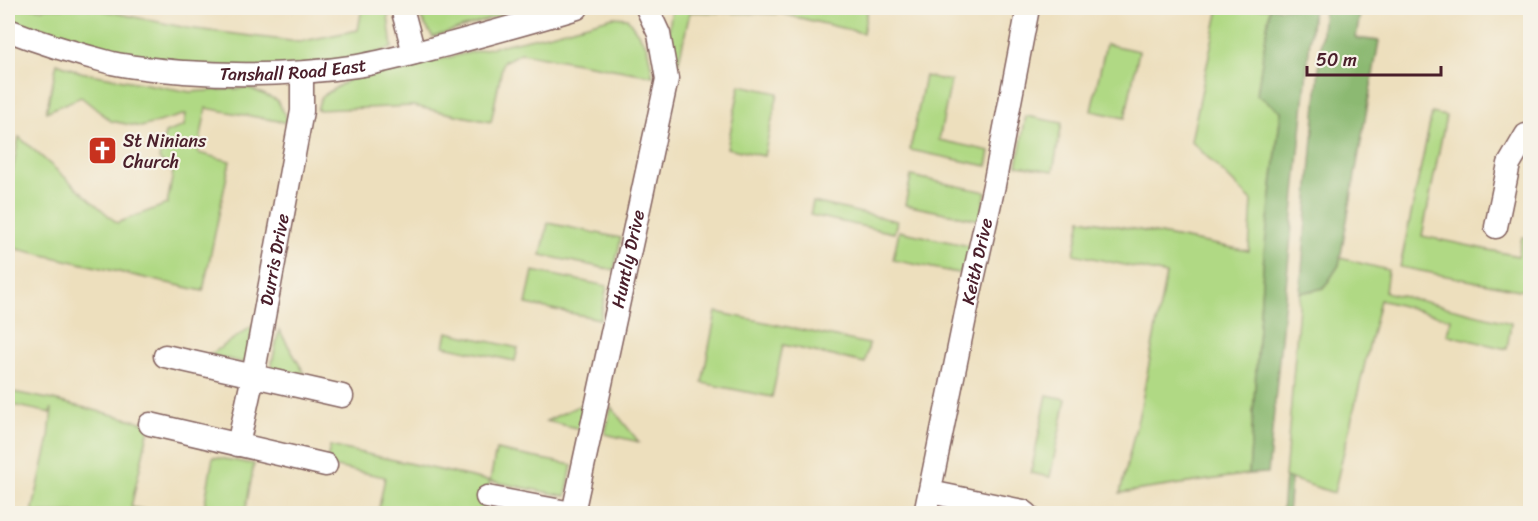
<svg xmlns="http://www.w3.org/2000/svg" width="1538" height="521" viewBox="0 0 1538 521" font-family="Sriracha,sans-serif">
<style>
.green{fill:#b0d984;stroke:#7d7c58;stroke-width:1.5}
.forest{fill:#8cb972;stroke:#6b6c4e;stroke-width:1.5}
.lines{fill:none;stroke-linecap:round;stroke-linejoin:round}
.minor-casing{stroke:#83625e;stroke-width:25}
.minor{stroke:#fff;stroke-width:22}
.labels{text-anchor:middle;stroke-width:4.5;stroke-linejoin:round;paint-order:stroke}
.street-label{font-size:18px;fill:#4a1f2b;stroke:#f7f3e8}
.poi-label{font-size:18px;fill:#4a1f2b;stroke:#f7f3e8;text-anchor:start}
</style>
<rect width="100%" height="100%" fill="#f7f3e8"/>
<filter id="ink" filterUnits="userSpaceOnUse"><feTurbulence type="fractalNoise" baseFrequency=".0167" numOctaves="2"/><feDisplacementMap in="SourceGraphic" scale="12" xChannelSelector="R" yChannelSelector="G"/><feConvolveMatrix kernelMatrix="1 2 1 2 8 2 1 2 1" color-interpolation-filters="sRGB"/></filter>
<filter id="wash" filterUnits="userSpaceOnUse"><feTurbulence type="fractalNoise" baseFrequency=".008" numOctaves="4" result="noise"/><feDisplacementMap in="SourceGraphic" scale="24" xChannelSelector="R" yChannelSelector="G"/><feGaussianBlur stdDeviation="1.35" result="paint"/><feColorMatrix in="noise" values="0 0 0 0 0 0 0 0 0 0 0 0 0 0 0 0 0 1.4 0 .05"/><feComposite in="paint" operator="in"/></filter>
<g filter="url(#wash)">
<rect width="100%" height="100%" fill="#eddfbd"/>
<g class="green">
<path d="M 8,8 L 37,8 L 42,9 L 43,8 L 92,8 L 187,28 L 299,42 L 358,30 L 362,8 L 387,8 L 392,48 L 360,58 L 262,69 L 168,63 L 45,36 L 8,22 Z"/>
<path d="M 414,8 L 525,8 L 433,37 Z"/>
<path d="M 672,8 L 868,8 L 863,33 L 783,14 L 690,12 L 678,65 L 671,64 L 669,31 Z"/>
<path d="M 1219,8 L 1270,8 L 1257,94 L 1281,111 L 1264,254 L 1249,474 L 1120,493 L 1141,406 L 1166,274 L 1074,254 L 1081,219 L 1249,251 L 1252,201 L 1191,141 Z"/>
<path d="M 613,17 L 627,18 L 647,46 L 653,76 L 521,53 L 503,62 L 491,122 L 413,106 L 317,110 L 321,97 L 348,80 L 551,34 Z"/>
<path d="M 1106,44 L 1139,51 L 1125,118 L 1091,111 Z"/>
<path d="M 57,63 L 80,72 L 190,92 L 249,88 L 277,100 L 289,123 L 206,108 L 198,153 L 230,161 L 203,291 L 8,247 L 8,194 L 19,137 L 117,223 L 167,204 L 173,173 L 159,159 L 165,133 L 184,126 L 186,114 L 141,127 L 111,121 L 81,97 L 46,112 Z"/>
<path d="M 925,76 L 951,81 L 939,140 L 990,151 L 987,166 L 910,150 Z"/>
<path d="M 740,85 L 778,93 L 764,156 L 727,148 Z"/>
<path d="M 1432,113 L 1446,116 L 1422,236 L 1518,256 L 1522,237 L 1530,238 L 1530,292 L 1400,267 Z"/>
<path d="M 1026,116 L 1062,123 L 1053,171 L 1017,165 Z"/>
<path d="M 911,176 L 986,192 L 980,220 L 905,205 Z"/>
<path d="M 813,202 L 897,221 L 894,233 L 810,215 Z"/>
<path d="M 548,223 L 621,238 L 614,270 L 541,255 Z"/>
<path d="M 899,231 L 974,247 L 968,275 L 893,260 Z"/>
<path d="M 1340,258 L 1388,270 L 1385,292 L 1511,323 L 1507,349 L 1447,335 L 1451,319 L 1380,300 L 1334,493 L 1285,477 L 1300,293 L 1324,288 L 1339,265 Z"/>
<path d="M 533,271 L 607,286 L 600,319 L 526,304 Z"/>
<path d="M 716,312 L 869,344 L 865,363 L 783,345 L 772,397 L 702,383 Z"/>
<path d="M 254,325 L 245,363 L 210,355 Z"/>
<path d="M 279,330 L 306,376 L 271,368 Z"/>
<path d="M 447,332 L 518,348 L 515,361 L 444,346 Z"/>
<path d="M 8,391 L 53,400 L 150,424 L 131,507 L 159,513 L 32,513 L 49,438 L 52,408 L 50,413 L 8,404 Z"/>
<path d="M 1047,395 L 1066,399 L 1050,477 L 1031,473 Z"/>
<path d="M 587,402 L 581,429 L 546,421 Z"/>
<path d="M 611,407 L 639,442 L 605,434 Z"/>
<path d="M 330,446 L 490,481 L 496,450 L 572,465 L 566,496 L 490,481 L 483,514 L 378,513 L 385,477 L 326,465 Z"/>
<path d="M 213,457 L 254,464 L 245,513 L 203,513 Z"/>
</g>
<g class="forest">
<path d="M 1270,8 L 1313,8 L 1268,473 L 1249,474 L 1264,254 L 1281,111 L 1257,95 Z"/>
<path d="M 1324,8 L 1361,8 L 1356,38 L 1379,41 L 1339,265 L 1324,288 L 1300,293 Z"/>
<path d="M 1285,477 L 1291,479 L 1288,513 L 1282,513 Z"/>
</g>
</g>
<g filter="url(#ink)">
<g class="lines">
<defs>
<g id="minor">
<path d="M 402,8 L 414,53"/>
<path id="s1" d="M 8,30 C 41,43 77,54 112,63 C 135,68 160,70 184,72 C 242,76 299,75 357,66 C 388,61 419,52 450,44 C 493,32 535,21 577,8"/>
<path d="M 1496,227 L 1509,164 L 1526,135 L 1530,136"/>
<path d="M 165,356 L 342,396"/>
<path d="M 150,424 L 326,465"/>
<path id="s2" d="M 238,445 L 253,376 L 302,111 L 302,73"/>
<path d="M 930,492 L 1023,511 L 1027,514"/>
<path d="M 487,497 L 577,514"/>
<path id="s3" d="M 573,513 L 667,79 L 659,34 L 647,8"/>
<path id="s4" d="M 925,514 L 970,293 L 994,185 L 1028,8"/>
</g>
</defs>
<use href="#minor" class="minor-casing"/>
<use href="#minor" class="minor"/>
</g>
</g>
<defs>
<symbol id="church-square" viewBox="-11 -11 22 22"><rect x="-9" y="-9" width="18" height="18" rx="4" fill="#c8321e" stroke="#f7f3e8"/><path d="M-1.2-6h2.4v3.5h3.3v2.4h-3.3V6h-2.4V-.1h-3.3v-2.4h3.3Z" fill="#fff"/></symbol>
</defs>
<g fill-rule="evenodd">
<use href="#church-square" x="86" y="134" width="33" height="33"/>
</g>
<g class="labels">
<g class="street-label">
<text dy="6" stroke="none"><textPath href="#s1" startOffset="291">Tanshall Road East</textPath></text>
<text dy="6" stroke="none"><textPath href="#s2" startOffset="189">Durris Drive</textPath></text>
<text dy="6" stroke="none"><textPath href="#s3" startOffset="260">Huntly Drive</textPath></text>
<text dy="6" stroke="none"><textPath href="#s4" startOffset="258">Keith Drive</textPath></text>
</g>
<g class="poi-label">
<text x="123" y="147">St Ninians<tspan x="123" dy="21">Church</tspan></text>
</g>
</g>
<rect width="1538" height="521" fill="none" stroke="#f7f3e8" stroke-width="30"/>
<path d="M1307 66v9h134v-9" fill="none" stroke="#4a1f2b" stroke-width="3"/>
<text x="1316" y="66" font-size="18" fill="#4a1f2b" stroke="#f7f3e8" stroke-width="4.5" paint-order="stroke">50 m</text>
</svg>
